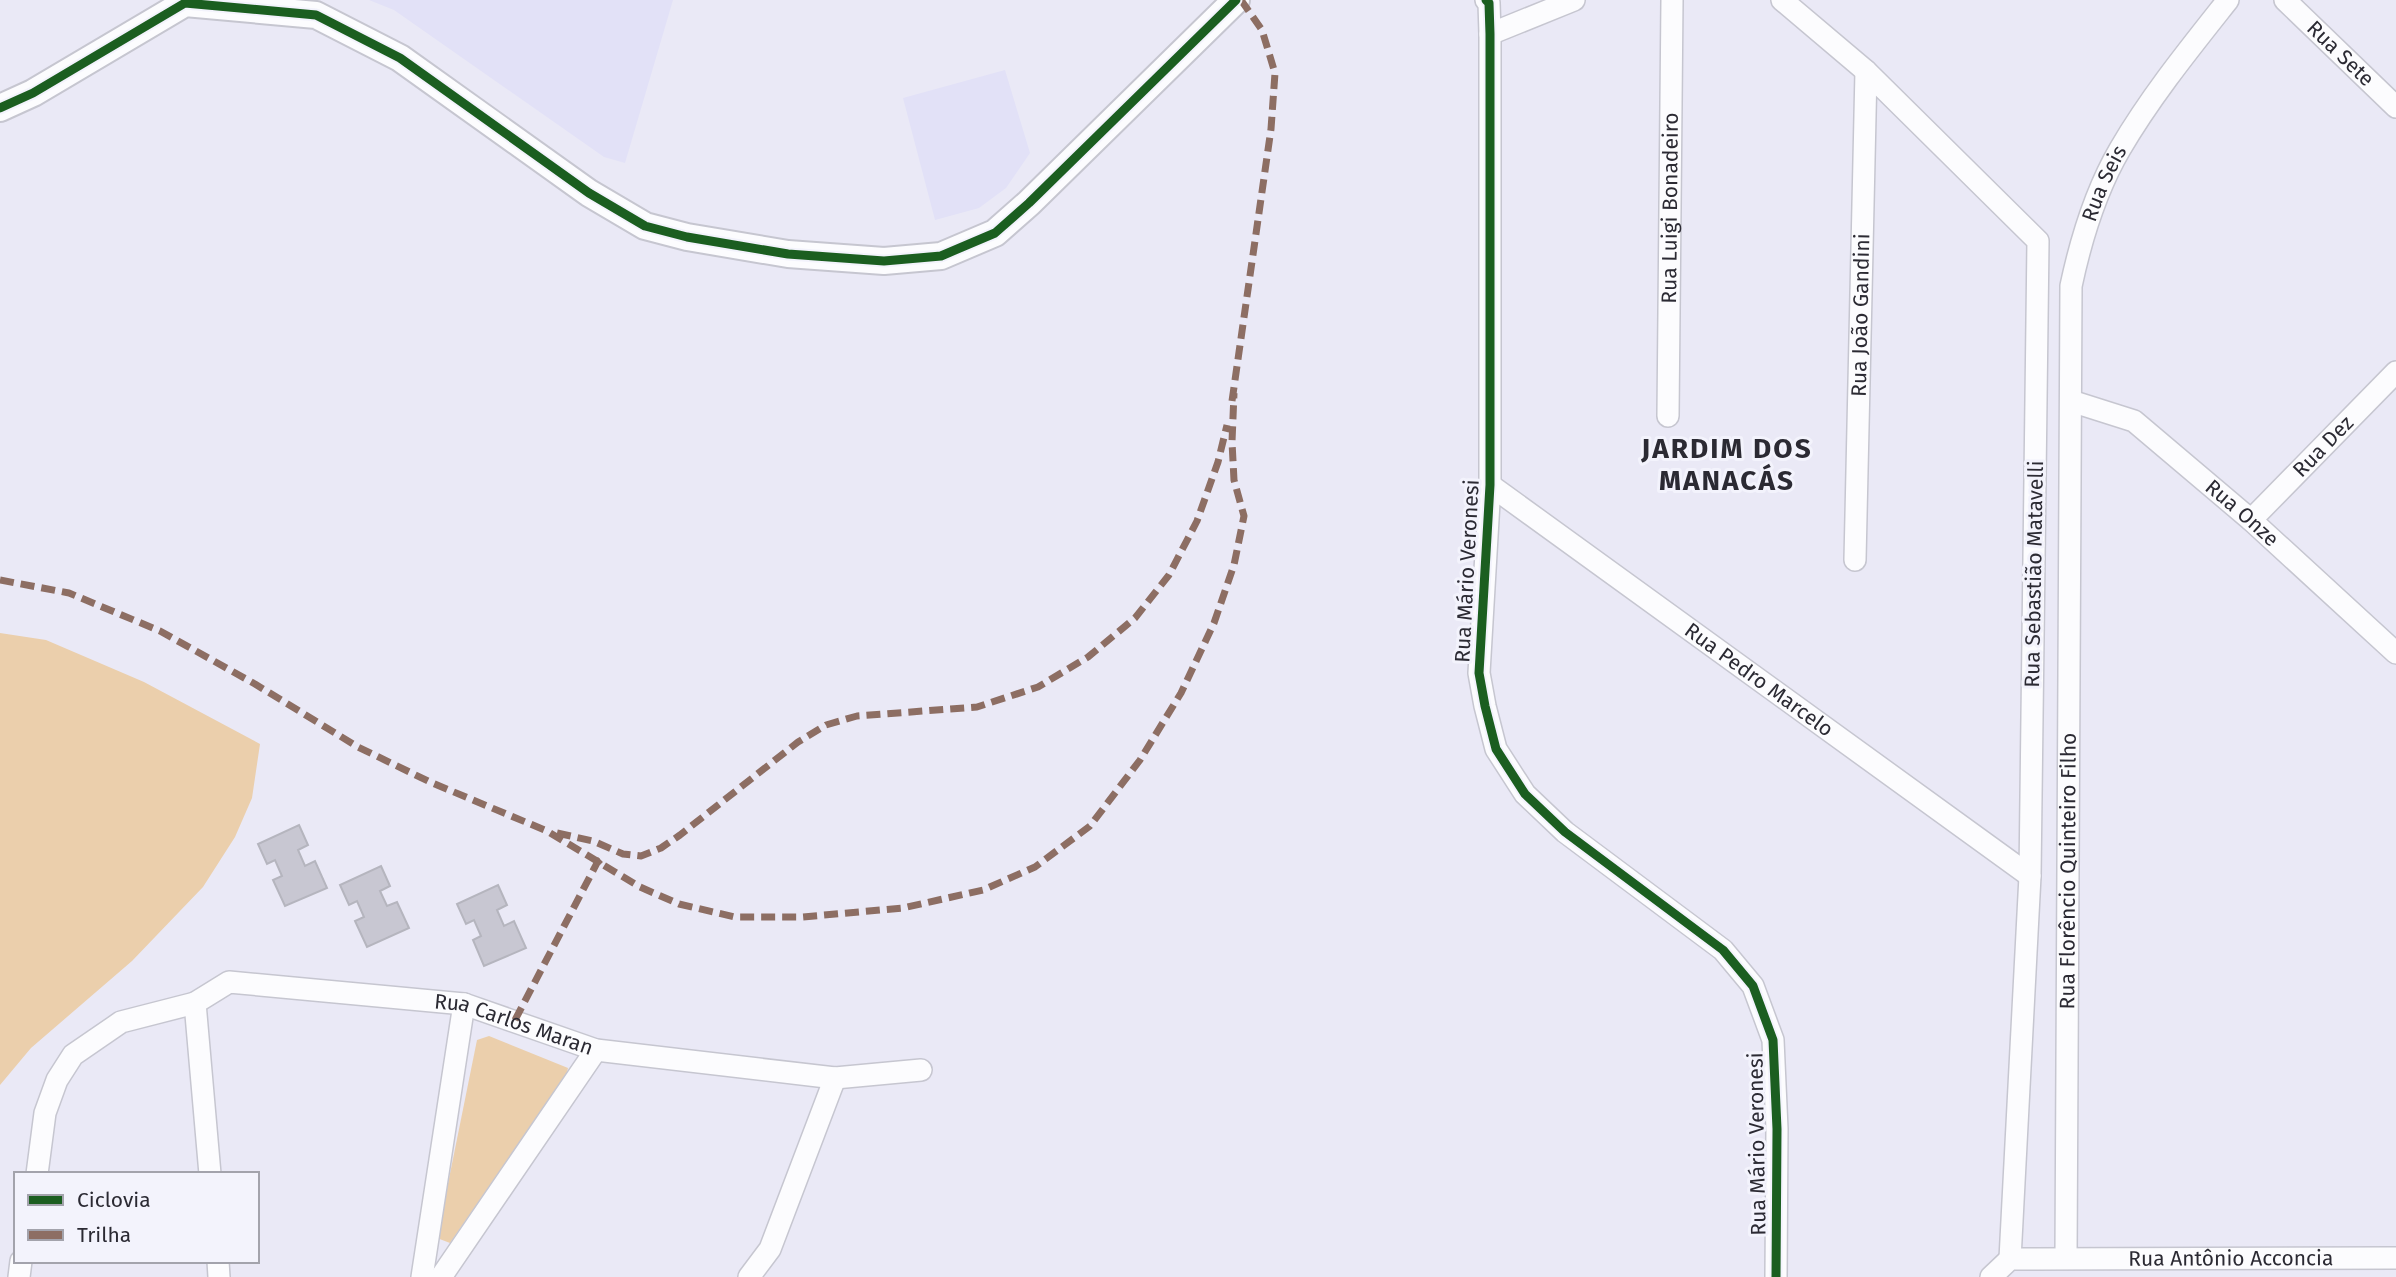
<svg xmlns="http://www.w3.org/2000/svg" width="2396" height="1277" viewBox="0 0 2396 1277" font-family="'Fira Sans',sans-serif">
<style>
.built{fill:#e2e1f7}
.green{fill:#ebcfac}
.building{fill:#c8c7d2;stroke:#b5b5be;stroke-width:2}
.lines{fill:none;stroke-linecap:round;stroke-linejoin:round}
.minor-casing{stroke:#c6c6d0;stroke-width:24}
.tertiary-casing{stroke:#c6c6d0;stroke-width:30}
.minor{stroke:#fcfcfe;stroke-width:21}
.tertiary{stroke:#fcfcfe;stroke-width:26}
.quiet{stroke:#8d6e63;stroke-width:7;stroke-dasharray:14 7;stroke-linecap:butt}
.cycleway-casing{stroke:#f3f3fc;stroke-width:13}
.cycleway{stroke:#1b5e20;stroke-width:9}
.labels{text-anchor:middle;stroke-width:6;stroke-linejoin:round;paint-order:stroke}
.street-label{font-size:21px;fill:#2b2a33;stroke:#f3f3fc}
.district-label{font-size:28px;font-weight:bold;letter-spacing:2px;fill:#2b2a33;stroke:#f3f3fc}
</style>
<rect width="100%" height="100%" fill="#eae9f6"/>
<g class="built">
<path d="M 369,0 L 673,0 L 625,163 L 604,157 L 394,10 Z"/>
<path d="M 1005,70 L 1030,153 L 1006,188 L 979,208 L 935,220 L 903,98 Z"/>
</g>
<g class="green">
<path d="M 0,633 L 46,640 L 144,682 L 260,744 L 252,798 L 235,837 L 203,887 L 132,961 L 31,1048 L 0,1085 Z"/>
<path d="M 489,1036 L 568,1068 L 566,1076 L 450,1243 L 437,1238 L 477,1040 Z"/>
</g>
<g class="building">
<path d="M 299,825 L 308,845 L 298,850 L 305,866 L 315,861 L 327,888 L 285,906 L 273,880 L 282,876 L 275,860 L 267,864 L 258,844 Z"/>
<path d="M 381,866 L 390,886 L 380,891 L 387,906 L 397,902 L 409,928 L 367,947 L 355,921 L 364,917 L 357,901 L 349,905 L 340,885 Z"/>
<path d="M 498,885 L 507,905 L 497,910 L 504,926 L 514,921 L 526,948 L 484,966 L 473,940 L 481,936 L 474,920 L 466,924 L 457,904 Z"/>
</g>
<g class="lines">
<defs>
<g id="minor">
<path d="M 1486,0 L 1489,3 L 1490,34 L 1490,485 L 1479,673 L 1485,706 L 1496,749 L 1525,794 L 1565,832 L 1723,950 L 1753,986 L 1773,1040 L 1777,1129 L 1776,1277"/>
<path d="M 1782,0 L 1866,71 L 2038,241 L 2030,876 L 2010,1259"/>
<path id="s1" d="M 2285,0 L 2396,107"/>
<path d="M 1490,34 L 1574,0"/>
<path id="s2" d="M 2071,401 L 2134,421 L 2251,520 L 2396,653"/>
<path id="s3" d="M 1668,416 L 1672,0"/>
<path id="s4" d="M 1490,485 L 2030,876"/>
<path id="s5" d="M 2251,520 L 2396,372"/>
<path id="s6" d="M 1855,560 L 1866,71"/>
<path d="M 195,1003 L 210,1174"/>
<path id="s7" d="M 37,1174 L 45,1113 L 57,1080 L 73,1055 L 121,1022 L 195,1003 L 229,982 L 464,1004 L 596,1050 L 835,1078 L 921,1070"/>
<path id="s8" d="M 2066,1258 L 2071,286 C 2081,239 2096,190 2120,149 C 2151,96 2190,48 2228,0"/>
<path d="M 218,1261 L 219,1277"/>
<path d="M 19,1277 L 21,1261"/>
<path d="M 422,1277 L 464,1004"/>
<path d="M 441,1277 L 596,1050"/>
<path d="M 749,1277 L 770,1249 L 835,1078"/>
<path id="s9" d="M 1991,1277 L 2010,1259 L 2396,1258"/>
</g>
<path id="tertiary" d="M 0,108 L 33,93 L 185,3 L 316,15 L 400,58 L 589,193 L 645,226 L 687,237 L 788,254 L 884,261 L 941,256 L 995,233 L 1029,203 L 1236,0"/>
</defs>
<use href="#minor" class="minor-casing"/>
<use href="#tertiary" class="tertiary-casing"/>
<use href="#minor" class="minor"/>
<use href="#tertiary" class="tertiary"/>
<g class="quiet">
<path d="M 1232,401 L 1271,129 L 1275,73 L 1262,30 L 1241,0"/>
<path d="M 0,580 L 69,593 L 160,631 L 255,684 L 358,747 L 430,782 L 547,831 L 640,887 L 679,904 L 735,917 L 802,917 L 903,908 L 983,890 L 1035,867 L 1090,826 L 1140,760 L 1181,693 L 1214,623 L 1234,565 L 1244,516 L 1234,480 L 1232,442 L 1234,393"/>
<path d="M 557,833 L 593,841 L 623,854 L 641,856 L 661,848 L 680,835 L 798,742 L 826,725 L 857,716 L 977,707 L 1038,687 L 1088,657 L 1135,618 L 1169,575 L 1197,521 L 1218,462 L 1227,425"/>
<path d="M 515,1020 L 597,863 L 603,857"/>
</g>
<defs>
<g id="cycleway">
<path d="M 1486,0 L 1489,3 L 1490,34 L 1490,485 L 1479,673 L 1485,706 L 1496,749 L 1525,794 L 1565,832 L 1723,950 L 1753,986 L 1773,1040 L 1777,1129 L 1776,1277"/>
<path d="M 0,108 L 33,93 L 185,3 L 316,15 L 400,58 L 589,193 L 645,226 L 687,237 L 788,254 L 884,261 L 941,256 L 995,233 L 1029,203 L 1236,0"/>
</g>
</defs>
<use href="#cycleway" class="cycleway-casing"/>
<use href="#cycleway" class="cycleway"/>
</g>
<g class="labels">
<g class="street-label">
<text dy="7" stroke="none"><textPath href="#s1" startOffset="77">Rua Sete</textPath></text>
<text dy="7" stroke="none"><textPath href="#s8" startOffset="1080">Rua Seis</textPath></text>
<text dy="7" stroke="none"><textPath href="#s3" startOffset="208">Rua Luigi Bonadeiro</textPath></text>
<text dy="7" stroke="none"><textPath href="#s6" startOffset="245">Rua João Gandini</textPath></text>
<text dy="7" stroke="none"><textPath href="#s5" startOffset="103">Rua Dez</textPath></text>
<text dy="7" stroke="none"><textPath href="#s2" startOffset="208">Rua Onze</textPath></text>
<text transform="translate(1467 571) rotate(-87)" y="7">Rua Mário Veronesi</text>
<text transform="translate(2034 574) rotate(-89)" y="7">Rua Sebastião Matavelli</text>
<text dy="7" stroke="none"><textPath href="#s4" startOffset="332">Rua Pedro Marcelo</textPath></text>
<text dy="7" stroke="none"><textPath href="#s8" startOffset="387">Rua Florêncio Quinteiro Filho</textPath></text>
<text dy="7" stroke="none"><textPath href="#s7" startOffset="590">Rua Carlos Maran</textPath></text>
<text transform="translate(1757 1144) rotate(-91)" y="7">Rua Mário Veronesi</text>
<text dy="7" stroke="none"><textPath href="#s9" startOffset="247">Rua Antônio Acconcia</textPath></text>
</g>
<g class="district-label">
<text x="1727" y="458">JARDIM DOS<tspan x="1727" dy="32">MANACÁS</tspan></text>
</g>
</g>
<rect x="14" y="1172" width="245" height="91" fill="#f3f3fc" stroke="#a3a3ac" stroke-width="2"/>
<rect x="28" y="1195" width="35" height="10" fill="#1b5e20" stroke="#a3a3ac" stroke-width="2"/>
<text x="77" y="1207" font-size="21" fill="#2b2a33">Ciclovia</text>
<rect x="28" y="1230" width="35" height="10" fill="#8d6e63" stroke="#a3a3ac" stroke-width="2"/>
<text x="77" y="1242" font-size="21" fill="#2b2a33">Trilha</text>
</svg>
